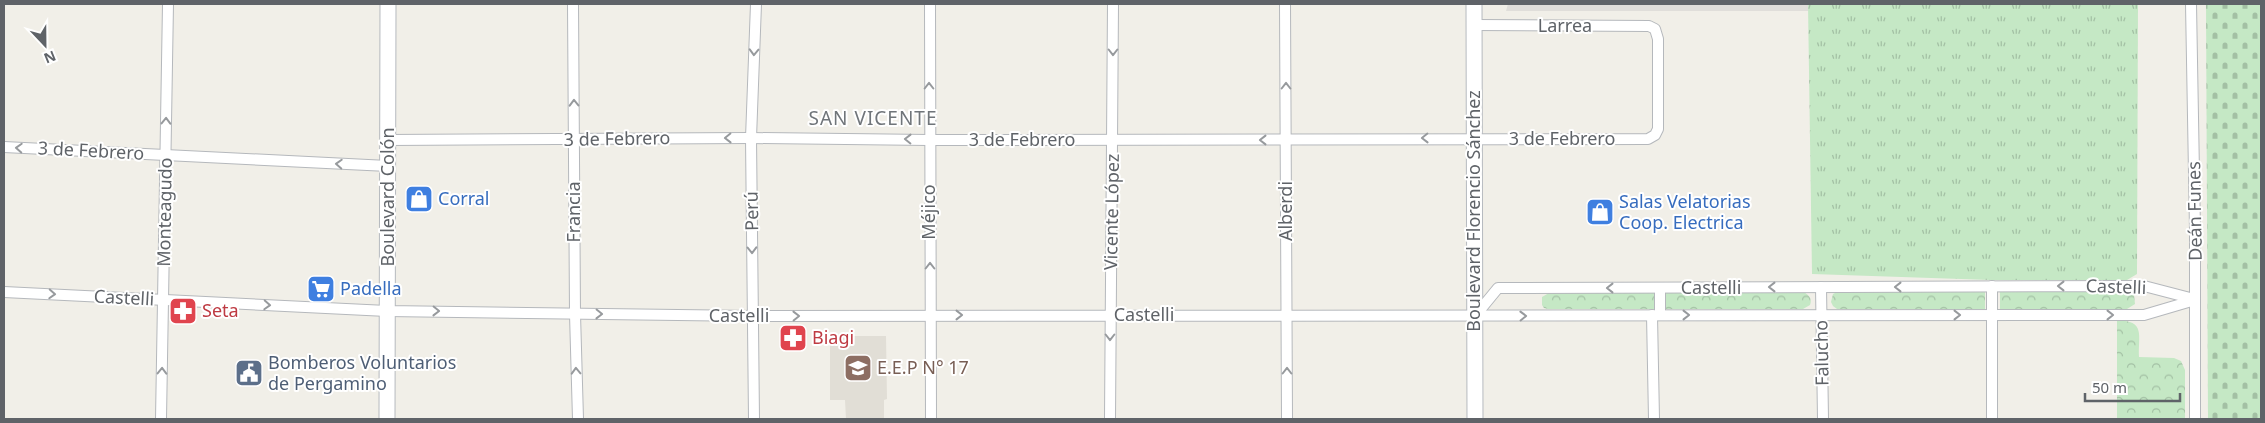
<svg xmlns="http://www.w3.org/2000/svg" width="2265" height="423" viewBox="0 0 2265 423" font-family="'Noto Sans',sans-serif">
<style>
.industrial{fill:#e0deda}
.education{fill:#e1ded6}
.grass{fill:url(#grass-tufts)}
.forest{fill:url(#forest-crowns)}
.cemetery{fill:url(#cemetery-stones)}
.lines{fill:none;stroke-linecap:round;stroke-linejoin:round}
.street-casing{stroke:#b5b8bc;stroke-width:12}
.secondary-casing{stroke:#b6babf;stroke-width:17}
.street{stroke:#fff;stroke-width:10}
.secondary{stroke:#fff;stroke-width:15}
.oneway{stroke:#979a9d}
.labels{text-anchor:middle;stroke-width:4;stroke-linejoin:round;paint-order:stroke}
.street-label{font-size:18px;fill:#5f6368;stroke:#fff}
.shop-label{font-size:18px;fill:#366cbe;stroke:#fff;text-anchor:start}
.health-label{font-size:18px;fill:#be3a42;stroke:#fff;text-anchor:start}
.service-label{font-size:18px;fill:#4e5e75;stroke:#fff;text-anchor:start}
.education-label{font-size:18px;fill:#785e54;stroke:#fff;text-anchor:start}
.neighbourhood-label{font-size:19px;letter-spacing:1px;fill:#70757a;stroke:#fff}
</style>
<defs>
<pattern id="grass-tufts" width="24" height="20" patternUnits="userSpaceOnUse" patternTransform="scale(1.25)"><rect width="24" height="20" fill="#c5e8c5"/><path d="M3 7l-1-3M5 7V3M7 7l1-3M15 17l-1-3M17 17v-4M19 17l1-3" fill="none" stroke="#a3c0a4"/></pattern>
<pattern id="forest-crowns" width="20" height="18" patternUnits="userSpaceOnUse" patternTransform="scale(1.25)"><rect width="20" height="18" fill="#c5e8c5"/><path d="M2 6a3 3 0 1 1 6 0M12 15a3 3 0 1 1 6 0" fill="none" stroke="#a3c0a4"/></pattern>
<pattern id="cemetery-stones" width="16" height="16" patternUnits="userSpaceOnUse" patternTransform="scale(1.25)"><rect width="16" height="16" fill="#c5e8c5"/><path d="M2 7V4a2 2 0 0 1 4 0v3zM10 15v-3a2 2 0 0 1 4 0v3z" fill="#a3c0a4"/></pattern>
</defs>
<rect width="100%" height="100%" fill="#f1efe8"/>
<path class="industrial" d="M 1508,4 L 1808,4 L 1809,11 L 1506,11 Z"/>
<path class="education" d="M 830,336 L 886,336 L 887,399 L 884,400 L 884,419 L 846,419 L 845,400 L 830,400 Z"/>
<path class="grass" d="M 1808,4 L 2138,4 L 2137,274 L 2127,280 L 1991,280 L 1812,274 Z"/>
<g class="forest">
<path d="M 1804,292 C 1810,296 1812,299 1810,305 L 1803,309 L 1665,309 L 1665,293 Z"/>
<path d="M 1837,292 L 1985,292 L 1985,309 L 1837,309 L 1833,306 L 1831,302 L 1833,294 Z"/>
<path d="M 2000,292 L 2127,292 L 2134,295 L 2135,304 L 2127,309 L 2000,309 Z"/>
<path d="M 1549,293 L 1656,293 L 1656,309 L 1548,309 L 1544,308 L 1542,305 L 1542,297 Z"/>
<path d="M 2117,320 C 2146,321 2138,335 2139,357 L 2174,358 L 2181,361 L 2185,370 L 2185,419 L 2117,419 Z"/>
</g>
<path class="cemetery" d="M 2206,4 L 2261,4 L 2261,419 L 2208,419 Z"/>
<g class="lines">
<defs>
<g id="street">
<path d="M 573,4 L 575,314 L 578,419"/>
<path d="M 930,4 L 931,419"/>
<path d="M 1285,4 L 1287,419"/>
<path d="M 2191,4 L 2195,230 L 2195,419"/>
<path d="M 388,140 L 751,138 L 929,140 L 1648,139 L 1655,135 L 1658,129 L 1658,39 L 1655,29 L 1649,26 L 1474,25"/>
<path d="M 4,147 L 388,166"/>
<path d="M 1992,286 L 1992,419"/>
<path d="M 1821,287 L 1823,419"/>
<path d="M 1660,288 L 1660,315"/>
<path d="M 4,292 L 387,311 L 753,316 L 2144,315 L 2195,300"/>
<path d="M 1652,315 L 1654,419"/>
<path d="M 1475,316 L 1498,288 L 2144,286 L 2194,299"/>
<path d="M 161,419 L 168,4"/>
<path d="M 754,419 L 751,138 L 756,4"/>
<path d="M 1110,419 L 1113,4"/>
</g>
<g id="secondary">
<path d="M 1474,4 L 1475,419"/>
<path d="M 387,419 L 388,4"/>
</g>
</defs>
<use href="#street" class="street-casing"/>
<use href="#secondary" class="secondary-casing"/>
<use href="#street" class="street"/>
<use href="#secondary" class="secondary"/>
</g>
<defs><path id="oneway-chevron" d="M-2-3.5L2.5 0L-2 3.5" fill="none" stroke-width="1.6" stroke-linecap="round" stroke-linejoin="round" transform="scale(1.25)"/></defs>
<g class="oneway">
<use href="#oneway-chevron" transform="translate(754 52) rotate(92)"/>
<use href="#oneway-chevron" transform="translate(1113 52) rotate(90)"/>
<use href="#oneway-chevron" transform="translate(929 86) rotate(-90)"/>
<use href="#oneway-chevron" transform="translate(1286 86) rotate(-90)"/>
<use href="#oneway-chevron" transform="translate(574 103) rotate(-91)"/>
<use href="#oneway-chevron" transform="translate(166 121) rotate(-89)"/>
<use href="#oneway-chevron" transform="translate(728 138) rotate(179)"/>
<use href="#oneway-chevron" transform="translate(1425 138) rotate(179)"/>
<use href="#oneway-chevron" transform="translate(908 139) rotate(-179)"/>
<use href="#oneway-chevron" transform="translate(1263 140) rotate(-180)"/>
<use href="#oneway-chevron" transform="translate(19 148) rotate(-177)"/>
<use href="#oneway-chevron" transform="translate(339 164) rotate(-177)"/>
<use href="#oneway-chevron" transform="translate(752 250) rotate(89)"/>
<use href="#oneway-chevron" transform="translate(930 266) rotate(-90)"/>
<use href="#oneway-chevron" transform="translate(2061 286) rotate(-180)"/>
<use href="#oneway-chevron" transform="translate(1772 287) rotate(180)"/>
<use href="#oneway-chevron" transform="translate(1898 287) rotate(180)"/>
<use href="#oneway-chevron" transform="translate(1610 288) rotate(180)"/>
<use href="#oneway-chevron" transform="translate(52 294) rotate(3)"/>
<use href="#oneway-chevron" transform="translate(267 305) rotate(3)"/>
<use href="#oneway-chevron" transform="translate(436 311) rotate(1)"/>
<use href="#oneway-chevron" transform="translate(599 314) rotate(1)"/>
<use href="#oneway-chevron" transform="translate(959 315)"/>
<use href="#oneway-chevron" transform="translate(1686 315)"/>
<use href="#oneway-chevron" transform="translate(1957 315)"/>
<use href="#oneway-chevron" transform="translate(2110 315)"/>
<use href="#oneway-chevron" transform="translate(796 316) rotate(-1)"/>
<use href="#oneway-chevron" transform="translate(1523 316) rotate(-1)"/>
<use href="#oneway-chevron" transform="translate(1110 337) rotate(90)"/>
<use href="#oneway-chevron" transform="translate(162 371) rotate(-89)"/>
<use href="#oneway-chevron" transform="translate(576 371) rotate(-92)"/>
<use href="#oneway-chevron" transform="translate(1287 371) rotate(-90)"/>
</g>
<defs>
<symbol id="shop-square" viewBox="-11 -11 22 22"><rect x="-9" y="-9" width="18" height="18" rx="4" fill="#3f7fe0" stroke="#fff"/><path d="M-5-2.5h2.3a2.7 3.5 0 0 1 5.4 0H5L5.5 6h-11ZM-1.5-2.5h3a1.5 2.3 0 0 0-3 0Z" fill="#fff"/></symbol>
<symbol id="supermarket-square" viewBox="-11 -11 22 22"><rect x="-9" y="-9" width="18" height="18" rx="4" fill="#3f7fe0" stroke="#fff"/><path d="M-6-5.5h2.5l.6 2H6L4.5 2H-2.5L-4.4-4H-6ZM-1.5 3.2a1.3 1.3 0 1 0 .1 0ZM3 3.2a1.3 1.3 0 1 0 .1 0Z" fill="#fff"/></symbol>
<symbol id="pharmacy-square" viewBox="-11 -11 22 22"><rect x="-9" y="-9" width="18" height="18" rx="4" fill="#e0444e" stroke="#fff"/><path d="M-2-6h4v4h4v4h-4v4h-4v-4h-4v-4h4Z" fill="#fff"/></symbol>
<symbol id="school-square" viewBox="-11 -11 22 22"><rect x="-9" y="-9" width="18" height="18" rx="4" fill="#8d6e63" stroke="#fff"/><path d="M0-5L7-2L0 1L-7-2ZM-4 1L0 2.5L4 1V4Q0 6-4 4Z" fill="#fff"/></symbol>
<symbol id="civic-square" viewBox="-11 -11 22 22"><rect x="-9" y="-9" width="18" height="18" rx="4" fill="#5c6f8a" stroke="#fff"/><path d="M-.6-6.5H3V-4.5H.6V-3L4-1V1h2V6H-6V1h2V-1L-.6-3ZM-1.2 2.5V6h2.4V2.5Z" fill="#fff"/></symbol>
</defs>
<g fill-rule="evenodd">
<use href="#shop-square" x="403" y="183" width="32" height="32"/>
<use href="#shop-square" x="1584" y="196" width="32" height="32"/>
<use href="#supermarket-square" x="305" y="273" width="32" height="32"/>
<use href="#pharmacy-square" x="167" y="295" width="32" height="32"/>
<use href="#pharmacy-square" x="777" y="322" width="32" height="32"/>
<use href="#school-square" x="842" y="352" width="32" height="32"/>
<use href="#civic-square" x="233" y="357" width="32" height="32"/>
</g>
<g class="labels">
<g class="street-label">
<text x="1565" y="32">Larrea</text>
<text transform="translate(617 139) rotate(-1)" y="6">3 de Febrero</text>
<text x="1562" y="145">3 de Febrero</text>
<text x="1022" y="146">3 de Febrero</text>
<text transform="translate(91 151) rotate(3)" y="6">3 de Febrero</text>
<text transform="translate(388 197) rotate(-90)" y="6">Boulevard Colón</text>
<text transform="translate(752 211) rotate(-91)" y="6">Perú</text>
<text transform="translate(1286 211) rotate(-90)" y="6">Alberdi</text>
<text transform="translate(1474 211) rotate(-90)" y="6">Boulevard Florencio Sánchez</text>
<text transform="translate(2195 211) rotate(-91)" y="6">Deán Funes</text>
<text transform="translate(165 212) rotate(-89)" y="6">Monteagudo</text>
<text transform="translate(574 212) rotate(-90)" y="6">Francia</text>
<text transform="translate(929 212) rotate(-90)" y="6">Méjico</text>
<text transform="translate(1112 212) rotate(-89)" y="6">Vicente López</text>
<text transform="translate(2116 287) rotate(2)" y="6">Castelli</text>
<text x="1711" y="294">Castelli</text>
<text transform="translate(124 298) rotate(3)" y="6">Castelli</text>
<text x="1144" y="321">Castelli</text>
<text x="739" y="322">Castelli</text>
<text transform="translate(1822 353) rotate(-91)" y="6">Falucho</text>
</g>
<g class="shop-label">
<text x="438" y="205">Corral</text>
<text x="1619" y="208">Salas Velatorias<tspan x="1619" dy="21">Coop. Electrica</tspan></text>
<text x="340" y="295">Padella</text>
</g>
<g class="health-label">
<text x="202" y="317">Seta</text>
<text x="812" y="344">Biagi</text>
</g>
<g class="service-label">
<text x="268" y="369">Bomberos Voluntarios<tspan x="268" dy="21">de Pergamino</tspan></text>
</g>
<g class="education-label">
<text x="877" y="374">E.E.P N° 17</text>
</g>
<g class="neighbourhood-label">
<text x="873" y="125">SAN VICENTE</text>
</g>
</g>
<rect width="2265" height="423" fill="none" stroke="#5f6368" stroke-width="10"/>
<g transform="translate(45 45) rotate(158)" stroke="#ffffff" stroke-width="4" paint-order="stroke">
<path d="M0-4L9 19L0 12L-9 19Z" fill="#5f6368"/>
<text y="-8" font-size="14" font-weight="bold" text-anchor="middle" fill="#5f6368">N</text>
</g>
<path d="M2085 393v8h95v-8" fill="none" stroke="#5f6368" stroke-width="2.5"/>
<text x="2092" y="393" font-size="15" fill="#5f6368" stroke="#ffffff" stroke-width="4" paint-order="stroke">50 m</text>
</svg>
